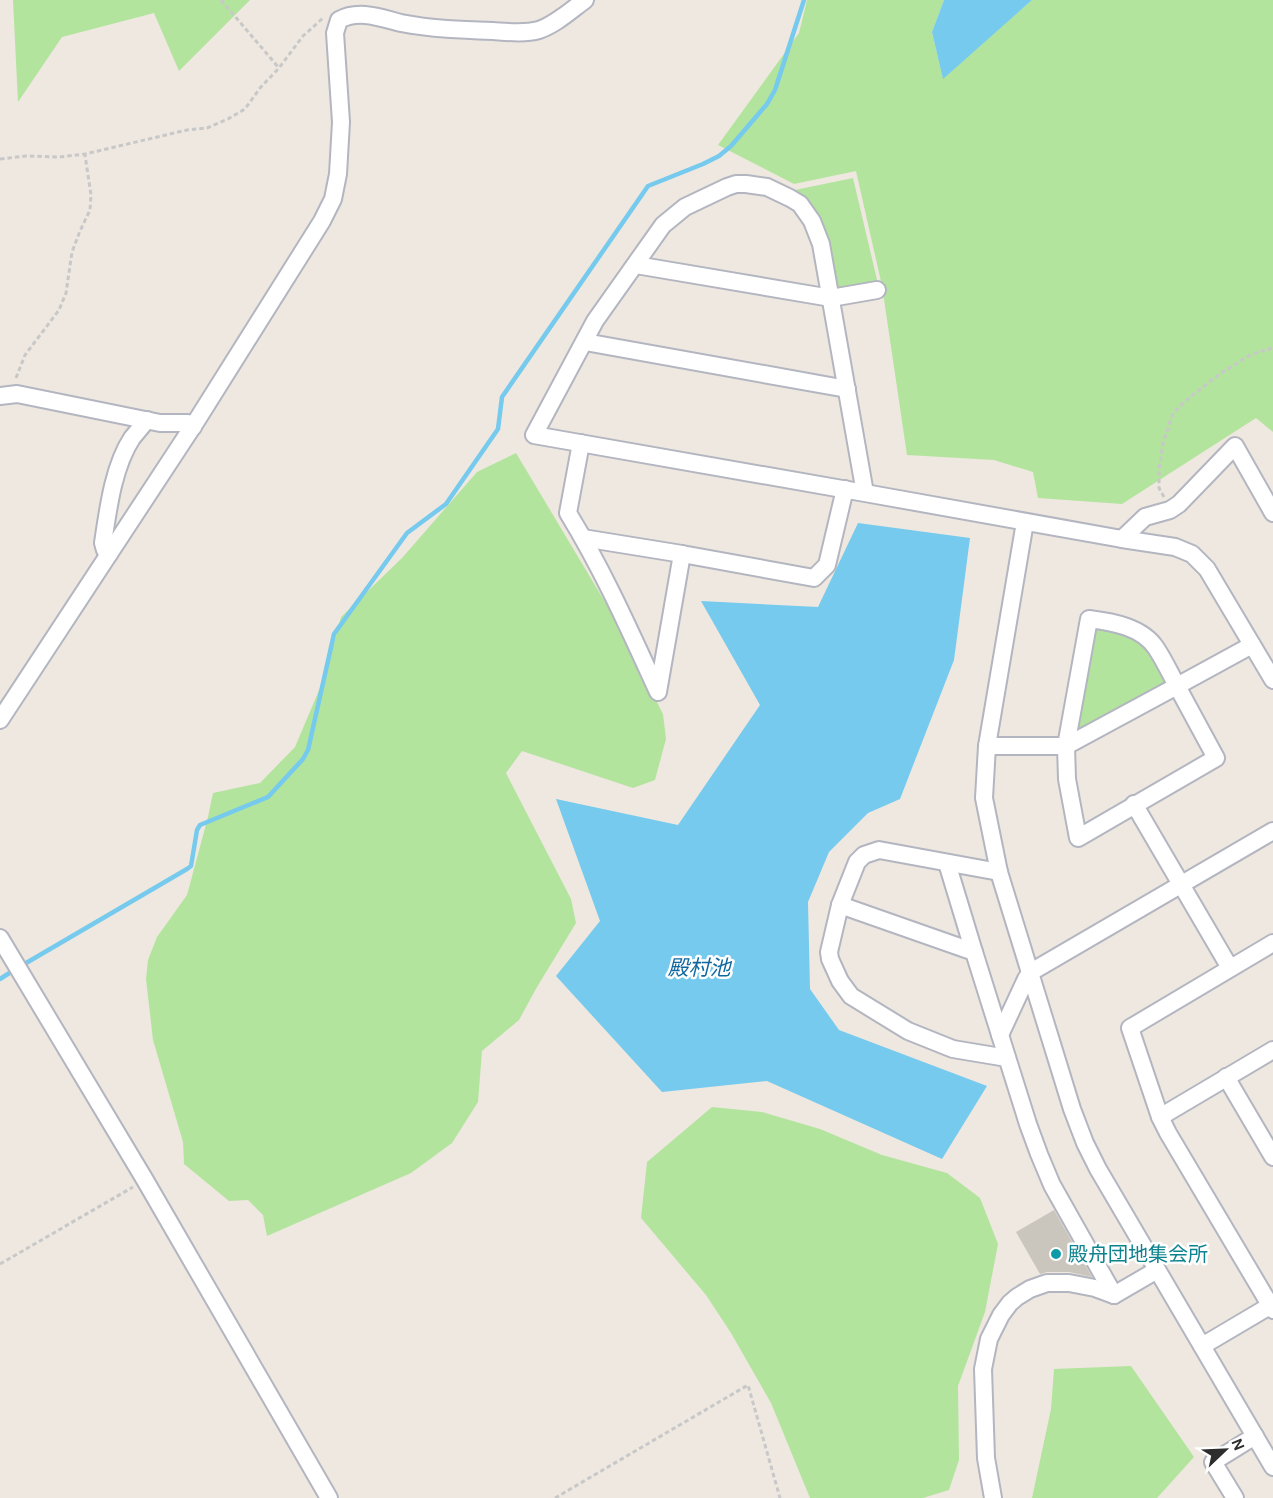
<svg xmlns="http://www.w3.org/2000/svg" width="1273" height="1498" viewBox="0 0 1273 1498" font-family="Karla,'Noto Sans JP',sans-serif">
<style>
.green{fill:#b3e49d}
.water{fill:#75caee}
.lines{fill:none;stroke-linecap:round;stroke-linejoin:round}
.stream{stroke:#75caee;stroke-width:4.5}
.building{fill:#cac6be}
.minor-casing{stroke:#b3b6c0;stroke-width:20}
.path{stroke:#c8c8c8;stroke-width:3;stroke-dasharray:4.5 3;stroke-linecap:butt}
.minor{stroke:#fff;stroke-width:16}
.culture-dot{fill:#0f9aa8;stroke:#fff;stroke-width:2}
.labels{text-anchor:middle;stroke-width:5;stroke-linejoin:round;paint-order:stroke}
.culture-label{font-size:20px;fill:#0d838f;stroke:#fff;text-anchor:start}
.water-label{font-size:21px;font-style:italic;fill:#0f699f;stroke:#fff}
</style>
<rect width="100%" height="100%" fill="#eee8e0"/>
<g class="green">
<path d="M 13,0 L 250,0 L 179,71 L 154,13 L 62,37 L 18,102 Z"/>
<path d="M 807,0 L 944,0 L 932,32 L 943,78 L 1032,0 L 1273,0 L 1273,432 L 1256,418 L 1122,504 L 1038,498 L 1033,472 L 994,460 L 907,455 L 882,286 L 856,171 L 794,184 L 718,145 L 799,33 Z"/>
<path d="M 853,178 L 878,284 L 841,290 L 837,287 L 828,242 L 807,200 L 795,190 Z"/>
<path d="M 516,453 L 611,612 L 663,714 L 666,739 L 655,780 L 633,788 L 522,751 L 506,773 L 571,899 L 576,923 L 537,987 L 519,1020 L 482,1051 L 478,1102 L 452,1143 L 411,1173 L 267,1236 L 263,1215 L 248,1200 L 229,1201 L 184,1164 L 183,1142 L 153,1040 L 146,979 L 148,960 L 157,937 L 187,895 L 208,817 L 213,793 L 260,783 L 295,747 L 325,676 L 341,617 L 402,558 L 477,472 Z"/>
<path d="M 1098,627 L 1137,640 L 1146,648 L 1166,678 L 1165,684 L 1083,729 L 1076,729 L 1094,631 Z"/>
<path d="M 712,1107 L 762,1112 L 820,1129 L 882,1155 L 947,1173 L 980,1198 L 998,1244 L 985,1312 L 958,1386 L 959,1460 L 949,1490 L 923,1498 L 810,1498 L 771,1403 L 731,1333 L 706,1295 L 641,1218 L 647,1162 Z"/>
<path d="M 1131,1366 L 1194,1457 L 1157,1498 L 1032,1498 L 1051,1409 L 1054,1369 Z"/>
</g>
<g class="water">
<path d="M 944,0 L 1032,0 L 943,79 L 932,32 Z"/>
<path d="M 858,523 L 970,538 L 954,660 L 900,799 L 868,813 L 829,852 L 808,902 L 810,989 L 839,1030 L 987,1086 L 942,1159 L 767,1081 L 662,1092 L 556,976 L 600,921 L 556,799 L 678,825 L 760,705 L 701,601 L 818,607 Z"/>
</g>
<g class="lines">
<g class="stream">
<path d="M 21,966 L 187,869 L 191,866 L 197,830 L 200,825 L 268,797 L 303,759 L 308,750 L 334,634 L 407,533 L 446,504 L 498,429 L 502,397 L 648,186 L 703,164 L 719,156 L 731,146 L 767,104 L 775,90 L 804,0"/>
<path d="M 0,979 L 14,970"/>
</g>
</g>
<path class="building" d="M 1054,1210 L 1092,1277 L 1069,1272 L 1047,1272 L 1040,1274 L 1016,1232 Z"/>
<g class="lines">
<defs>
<g id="minor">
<path d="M 636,265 L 831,298 L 877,290"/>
<path d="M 585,342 L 847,389"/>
<path d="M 0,396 L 17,394 L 160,423 L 188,423 L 193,427"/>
<path d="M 581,443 L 568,513 C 603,570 630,631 658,692 L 682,554 L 814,578 L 827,565 L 845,489"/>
<path d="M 865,493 L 821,244 L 812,221 L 800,204 L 790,198 L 767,187 L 746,184 L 736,184 L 727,187 L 685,207 L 663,225 L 595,321 L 534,435 L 865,493 L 1122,539 L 1175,547 L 1192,554 L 1207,569 L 1273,680"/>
<path d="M 1025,522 L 987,746 L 984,798 L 999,872 L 1072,1109 L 1085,1143 L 1098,1169 L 1273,1467"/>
<path d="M 583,538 L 682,554"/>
<path d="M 1122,539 L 1145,517 L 1170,510 L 1179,504 L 1235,446 L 1273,513"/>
<path d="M 109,554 L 105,550 L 103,543 C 108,510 113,467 132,438 C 137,432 142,426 147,420"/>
<path d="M 0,720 L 197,420 L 322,221 L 333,199 L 338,174 L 341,122 L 335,33 L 339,20 C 359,9 381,18 401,23 C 432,29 462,30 493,31 C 508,32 524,34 539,30 C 556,24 570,11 585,0"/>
<path d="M 987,746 L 1066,746 L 1067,779 L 1078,838 L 1216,758 L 1177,686 L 1066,746"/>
<path d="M 1066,746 L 1089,619 C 1113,622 1142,627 1156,648 C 1164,660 1170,673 1177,686 L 1252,645"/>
<path d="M 1134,804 L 1230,968"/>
<path d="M 947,863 L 974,952"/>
<path d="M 999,872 L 879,850 L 864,855 L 857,862 L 840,905 L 829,952 L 830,959 L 840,981 L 851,996 L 908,1031 L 953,1049 L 1007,1058"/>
<path d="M 840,905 L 974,952 L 1028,1124 L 1039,1154 L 1052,1185 L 1114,1295"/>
<path d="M 0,938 L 145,1180 L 329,1498"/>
<path d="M 1273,943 L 1130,1028 L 1160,1117 L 1168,1133 L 1273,1310"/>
<path d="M 1000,1035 L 1026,979 L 1031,972 L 1273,831"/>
<path d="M 1226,1077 L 1273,1157"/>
<path d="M 1160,1117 L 1273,1050"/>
<path d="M 1114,1295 L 1157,1270"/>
<path d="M 1202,1346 L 1273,1304"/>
<path d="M 993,1498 L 986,1458 L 983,1369 L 989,1339 L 1001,1315 L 1010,1303 L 1017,1297 L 1030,1289 L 1047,1283 L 1069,1283 L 1095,1288 L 1114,1295"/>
<path d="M 1235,1498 L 1213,1462 L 1255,1436"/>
</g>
</defs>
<use href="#minor" class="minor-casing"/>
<g class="path">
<path d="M 221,0 L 279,68"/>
<path d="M 0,159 L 26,156 L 59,157 L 85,154 L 187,130 L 207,128 L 228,119 L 245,109 L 260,88 L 279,68 L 303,36 L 323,18"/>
<path d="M 16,378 L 25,355 L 59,310 L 66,293 L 72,252 L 80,231 L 90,210 L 91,195 L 85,155"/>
<path d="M 1164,497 L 1159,488 L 1159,469 L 1163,443 L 1173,413 L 1190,397 L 1221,373 L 1252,354 L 1273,348"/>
<path d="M 0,1264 L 133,1187"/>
<path d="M 555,1498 L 748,1385 L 780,1498"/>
</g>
<use href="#minor" class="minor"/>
</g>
<circle class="culture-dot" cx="1056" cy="1254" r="6"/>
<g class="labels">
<g class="culture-label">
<text x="1068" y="1261">殿舟団地集会所</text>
</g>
<g class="water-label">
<text x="699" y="975">殿村池</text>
</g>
</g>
<g transform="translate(1225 1450) rotate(67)" stroke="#ffffff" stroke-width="4.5" paint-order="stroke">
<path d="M0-4.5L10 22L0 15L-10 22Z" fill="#2d2d2d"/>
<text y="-9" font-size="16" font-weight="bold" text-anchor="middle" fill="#2d2d2d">N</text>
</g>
</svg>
